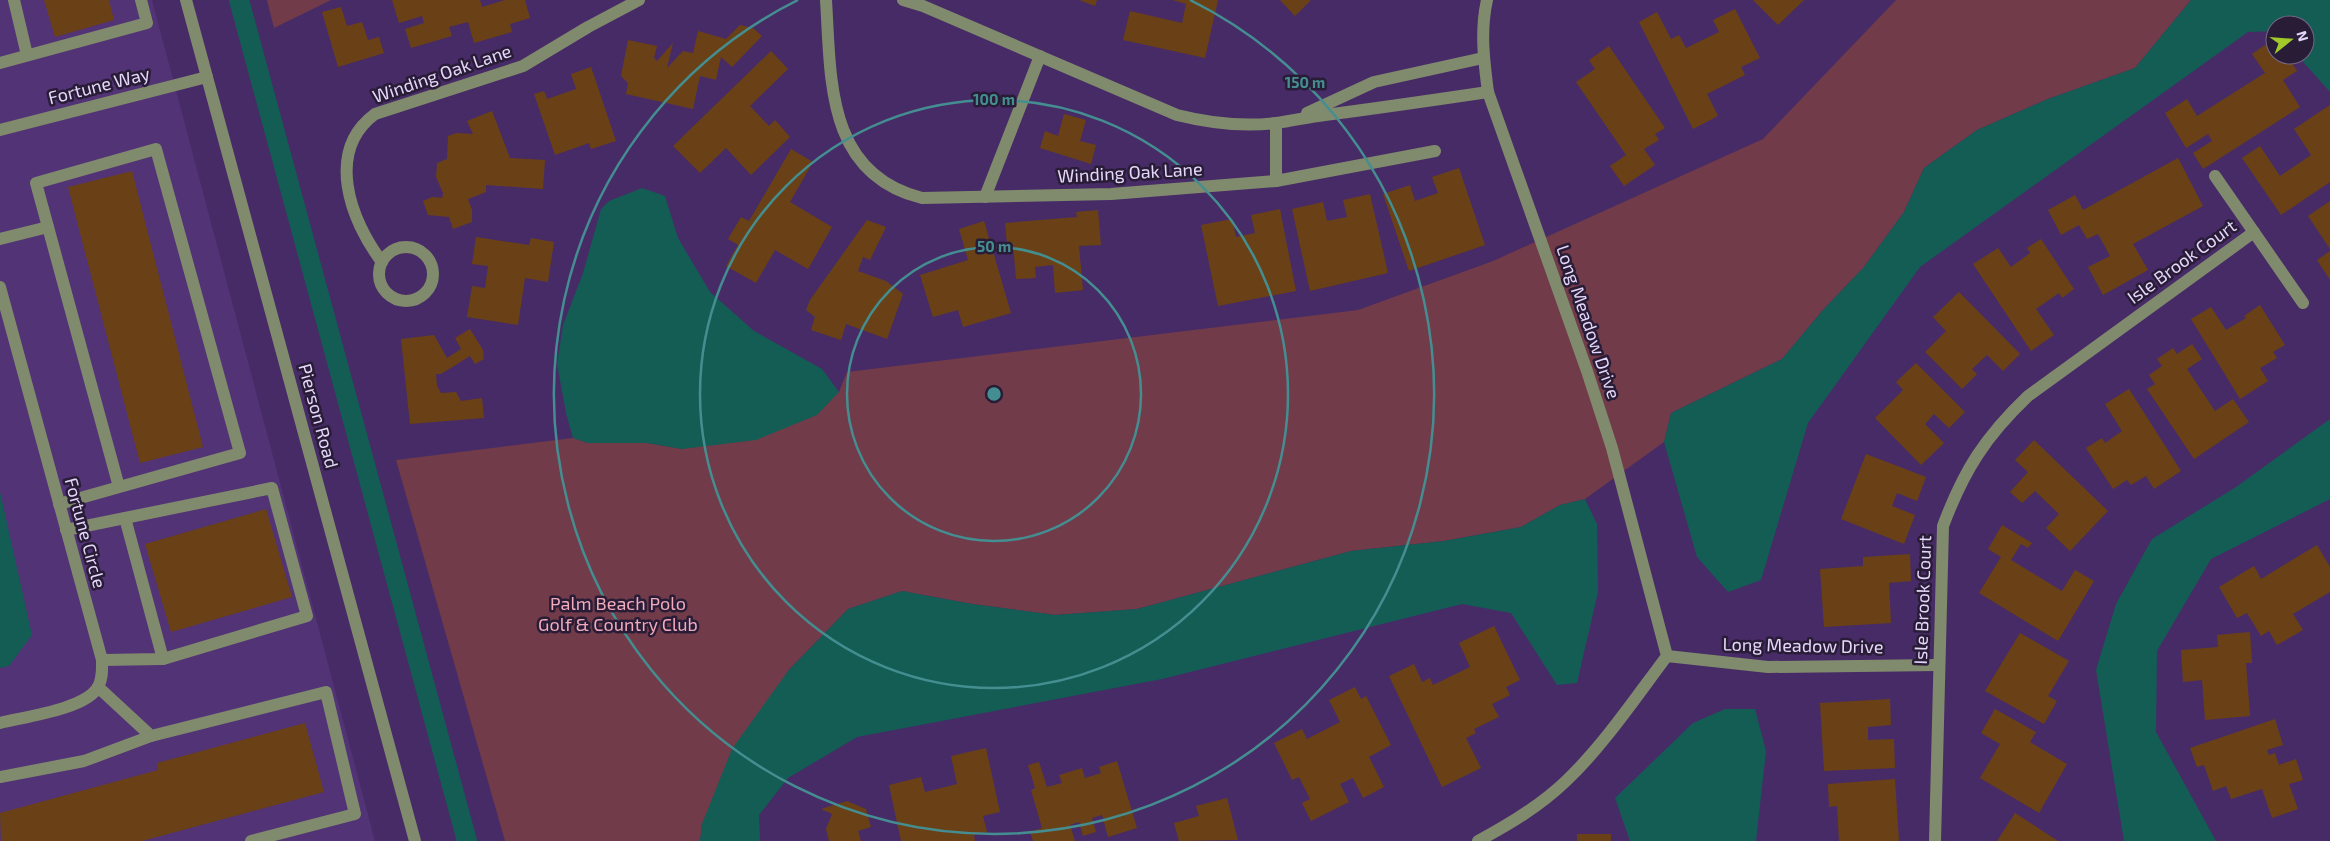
<svg xmlns="http://www.w3.org/2000/svg" width="2330" height="841" viewBox="0 0 2330 841" font-family="'Exo 2',sans-serif">
<style>
.built{fill:#523375}
.green{fill:#713b49}
.water{fill:#135d55}
.lines{fill:none;stroke-linecap:round;stroke-linejoin:round}
.canal{stroke:#135d55;stroke-width:20}
.building{fill:#6a4116}
.minor{stroke:#808b6d;stroke-width:12}
.ring{fill:none;stroke:#448e91;stroke-width:2.5}
.labels{text-anchor:middle;stroke-width:5;stroke-linejoin:round;paint-order:stroke}
.street-label{font-size:18px;fill:#e5d7fa;stroke:#281c36}
.park-label{font-size:18px;fill:#f3aabb;stroke:#281c36}
.centre{fill:#448e91;stroke:#281c36;stroke-width:2.5}
.ring-label{font-size:15px;text-anchor:middle;font-weight:bold;fill:#448e91;stroke:#281c36;stroke-width:5;stroke-linejoin:round;paint-order:stroke}
</style>
<rect width="100%" height="100%" fill="#472b66"/>
<path class="built" d="M 0,0 L 152,0 L 375,841 L 0,841 Z"/>
<g class="green">
<path d="M 267,0 L 331,0 L 274,28 Z"/>
<path d="M 1896,0 L 2191,0 L 2135,68 L 2048,99 L 1977,130 L 1924,168 L 1904,212 L 1864,267 L 1823,310 L 1782,359 L 1671,413 L 1664,442 L 1585,499 L 1560,505 L 1521,527 L 1444,541 L 1351,551 L 1137,609 L 1055,615 L 972,604 L 902,591 L 848,609 L 788,671 L 702,824 L 700,841 L 505,841 L 396,460 L 573,438 L 588,443 L 647,443 L 682,449 L 839,392 L 847,372 L 1358,310 L 1493,261 L 1763,139 Z"/>
</g>
<g class="water">
<path d="M 2191,0 L 2330,0 L 2330,92 L 2297,55 L 2305,55 L 2305,25 L 2275,25 L 2275,31 L 2248,32 L 1920,267 L 1808,423 L 1761,580 L 1728,592 L 1697,557 L 1664,442 L 1671,413 L 1782,359 L 1823,310 L 1864,267 L 1904,212 L 1924,168 L 1977,130 L 2048,99 L 2135,68 Z"/>
<path d="M 642,188 L 665,196 L 678,238 L 710,292 L 754,331 L 822,369 L 839,392 L 817,415 L 756,440 L 682,449 L 647,443 L 588,443 L 573,438 L 566,413 L 557,364 L 563,325 L 583,273 L 601,209 L 609,201 Z"/>
<path d="M 2330,419 L 2330,499 L 2211,559 L 2157,651 L 2156,732 L 2216,841 L 2124,841 L 2096,670 L 2116,604 L 2152,539 L 2236,487 Z"/>
<path d="M 0,492 L 32,635 L 9,666 L 0,668 Z"/>
<path d="M 1585,499 L 1597,524 L 1598,592 L 1577,683 L 1557,685 L 1511,613 L 1462,604 L 1162,679 L 857,737 L 788,778 L 759,815 L 760,841 L 700,841 L 702,824 L 732,749 L 788,671 L 848,609 L 902,591 L 972,604 L 1055,615 L 1137,609 L 1351,551 L 1444,541 L 1521,527 L 1560,505 Z"/>
<path d="M 1725,709 L 1755,709 L 1766,751 L 1756,841 L 1630,841 L 1615,798 L 1693,723 Z"/>
</g>
<g class="lines">
<path class="canal" d="M 239,0 L 467,841"/>
</g>
<g class="building">
<path d="M 44,0 L 109,0 L 114,20 L 55,37 Z"/>
<path d="M 392,0 L 480,0 L 482,7 L 505,0 L 525,0 L 530,18 L 510,24 L 512,32 L 474,43 L 468,22 L 449,27 L 452,36 L 411,48 L 405,29 L 424,23 L 422,16 L 399,23 Z"/>
<path d="M 1079,0 L 1097,0 L 1095,6 Z"/>
<path d="M 1173,0 L 1218,0 L 1205,58 L 1123,40 L 1130,11 L 1182,23 L 1186,4 Z"/>
<path d="M 1280,0 L 1311,0 L 1295,16 Z"/>
<path d="M 1753,0 L 1804,0 L 1778,25 Z"/>
<path d="M 341,7 L 347,26 L 362,22 L 368,40 L 379,37 L 384,53 L 338,67 L 322,12 Z"/>
<path d="M 1735,9 L 1760,58 L 1741,67 L 1745,75 L 1707,94 L 1718,116 L 1693,129 L 1639,22 L 1657,12 L 1671,39 L 1679,35 L 1686,48 L 1719,32 L 1713,20 Z"/>
<path d="M 740,25 L 753,28 L 762,36 L 732,67 L 721,57 L 716,80 L 700,76 L 693,109 L 626,94 L 628,83 L 621,76 L 628,40 L 657,46 L 654,58 L 657,61 L 673,43 L 667,68 L 683,51 L 693,53 L 698,31 L 726,39 Z"/>
<path d="M 2268,43 L 2277,57 L 2287,55 L 2297,71 L 2283,80 L 2300,107 L 2203,169 L 2193,153 L 2212,141 L 2208,134 L 2186,148 L 2165,113 L 2187,99 L 2197,116 L 2265,73 L 2252,54 Z"/>
<path d="M 1609,46 L 1665,128 L 1655,134 L 1659,140 L 1644,149 L 1655,165 L 1624,186 L 1610,166 L 1626,155 L 1576,82 L 1595,69 L 1589,60 Z"/>
<path d="M 771,51 L 788,69 L 750,106 L 769,126 L 775,120 L 790,137 L 751,175 L 726,148 L 700,173 L 673,146 Z"/>
<path d="M 591,67 L 616,141 L 591,149 L 589,143 L 555,155 L 534,94 L 544,91 L 547,99 L 576,89 L 571,74 Z"/>
<path d="M 2330,105 L 2330,182 L 2281,215 L 2242,158 L 2260,146 L 2280,176 L 2311,155 L 2294,129 Z"/>
<path d="M 492,111 L 510,158 L 545,160 L 543,189 L 486,185 L 486,192 L 468,199 L 472,210 L 472,222 L 453,229 L 449,217 L 428,215 L 423,201 L 432,197 L 442,198 L 443,193 L 436,177 L 437,163 L 447,159 L 448,136 L 456,133 L 473,134 L 467,121 Z"/>
<path d="M 1064,114 L 1086,120 L 1080,141 L 1096,145 L 1091,164 L 1040,148 L 1045,131 L 1058,136 Z"/>
<path d="M 791,149 L 813,162 L 790,202 L 832,227 L 808,269 L 775,250 L 756,283 L 726,266 L 738,245 L 728,239 L 741,217 L 749,221 Z"/>
<path d="M 2178,158 L 2203,206 L 2133,244 L 2148,270 L 2103,295 L 2088,267 L 2110,256 L 2098,234 L 2087,239 L 2079,225 L 2061,235 L 2048,210 L 2075,195 L 2083,210 Z"/>
<path d="M 1459,168 L 1485,245 L 1409,271 L 1383,194 L 1410,185 L 1415,201 L 1438,193 L 1432,177 Z"/>
<path d="M 132,171 L 203,447 L 140,463 L 68,187 Z"/>
<path d="M 1370,194 L 1388,273 L 1310,291 L 1292,209 L 1323,202 L 1327,221 L 1347,217 L 1343,200 Z"/>
<path d="M 2330,201 L 2330,249 L 2308,216 Z"/>
<path d="M 1280,209 L 1296,291 L 1218,306 L 1201,225 L 1232,219 L 1236,237 L 1255,233 L 1251,215 Z"/>
<path d="M 1098,210 L 1101,245 L 1079,246 L 1083,290 L 1055,293 L 1053,265 L 1035,267 L 1036,278 L 1016,279 L 1013,244 L 1007,244 L 1005,223 L 1077,217 L 1076,212 Z"/>
<path d="M 867,220 L 886,227 L 870,260 L 863,257 L 858,271 L 886,281 L 903,294 L 887,339 L 846,324 L 841,340 L 811,330 L 815,317 L 806,310 L 810,300 Z"/>
<path d="M 984,221 L 1011,313 L 963,327 L 958,310 L 933,317 L 920,275 L 968,260 L 959,229 Z"/>
<path d="M 476,237 L 529,245 L 531,238 L 554,242 L 548,282 L 525,278 L 518,325 L 467,317 L 472,286 L 485,288 L 488,266 L 472,264 Z"/>
<path d="M 2041,239 L 2074,289 L 2062,298 L 2059,293 L 2036,309 L 2054,335 L 2031,351 L 1973,264 L 1998,248 L 2011,267 L 2030,253 L 2027,248 Z"/>
<path d="M 2330,251 L 2330,280 L 2317,260 Z"/>
<path d="M 1959,292 L 2020,354 L 2003,371 L 1987,355 L 1972,369 L 1977,374 L 1962,389 L 1925,352 L 1946,331 L 1933,317 Z"/>
<path d="M 2260,305 L 2285,345 L 2273,352 L 2277,358 L 2260,368 L 2268,381 L 2240,399 L 2191,319 L 2211,307 L 2226,330 L 2246,318 L 2244,316 Z"/>
<path d="M 470,329 L 483,350 L 484,359 L 475,364 L 470,356 L 441,374 L 436,374 L 437,386 L 441,393 L 456,392 L 461,401 L 482,398 L 484,418 L 410,424 L 401,339 L 434,335 L 447,358 L 461,349 L 455,338 Z"/>
<path d="M 2192,344 L 2202,359 L 2187,369 L 2215,411 L 2233,399 L 2249,422 L 2194,459 L 2147,389 L 2155,384 L 2149,375 L 2162,366 L 2157,359 L 2173,348 L 2177,354 Z"/>
<path d="M 1916,363 L 1965,412 L 1949,428 L 1934,414 L 1925,424 L 1944,443 L 1921,465 L 1875,418 L 1903,390 L 1896,382 Z"/>
<path d="M 2129,389 L 2181,471 L 2154,489 L 2146,476 L 2131,485 L 2127,480 L 2113,489 L 2086,448 L 2102,438 L 2105,443 L 2122,431 L 2105,404 Z"/>
<path d="M 2034,440 L 2108,511 L 2070,551 L 2046,528 L 2059,514 L 2035,491 L 2022,503 L 2010,492 L 2028,472 L 2015,460 Z"/>
<path d="M 1866,454 L 1926,477 L 1917,501 L 1897,493 L 1892,506 L 1915,515 L 1904,544 L 1841,519 Z"/>
<path d="M 266,509 L 292,597 L 171,632 L 145,544 Z"/>
<path d="M 2002,525 L 2032,543 L 2028,548 L 2021,544 L 2011,560 L 2062,591 L 2075,570 L 2094,581 L 2058,641 L 1979,593 L 2001,557 L 1988,549 Z"/>
<path d="M 2317,545 L 2330,567 L 2330,592 L 2293,614 L 2303,630 L 2277,645 L 2269,631 L 2261,636 L 2247,613 L 2237,618 L 2219,587 L 2254,566 L 2261,579 Z"/>
<path d="M 1910,554 L 1911,581 L 1889,583 L 1891,623 L 1824,627 L 1820,569 L 1863,566 L 1863,557 Z"/>
<path d="M 1494,626 L 1520,680 L 1506,687 L 1510,695 L 1492,704 L 1499,717 L 1474,729 L 1476,733 L 1466,738 L 1481,768 L 1442,787 L 1389,676 L 1414,664 L 1422,682 L 1430,678 L 1433,685 L 1470,667 L 1459,643 Z"/>
<path d="M 2250,632 L 2252,663 L 2246,663 L 2250,716 L 2205,720 L 2202,680 L 2183,682 L 2181,650 L 2218,647 L 2217,635 Z"/>
<path d="M 2020,633 L 2069,661 L 2048,696 L 2057,701 L 2044,724 L 1985,691 Z"/>
<path d="M 1355,687 L 1361,699 L 1366,696 L 1391,745 L 1369,757 L 1384,787 L 1363,798 L 1353,778 L 1340,784 L 1349,802 L 1311,821 L 1302,803 L 1310,799 L 1299,777 L 1292,780 L 1274,743 L 1302,729 L 1307,739 L 1340,722 L 1329,700 Z"/>
<path d="M 1890,699 L 1891,725 L 1868,727 L 1868,740 L 1894,739 L 1895,768 L 1824,771 L 1820,703 Z"/>
<path d="M 1995,709 L 2036,732 L 2030,742 L 2067,764 L 2039,813 L 1980,778 L 2000,744 L 1981,733 Z"/>
<path d="M 2275,719 L 2283,745 L 2267,750 L 2269,755 L 2275,753 L 2279,765 L 2296,759 L 2303,780 L 2289,784 L 2298,809 L 2272,818 L 2262,789 L 2231,799 L 2226,786 L 2213,791 L 2204,765 L 2197,767 L 2190,748 Z"/>
<path d="M 305,723 L 324,792 L 142,841 L 1,841 L 0,813 L 158,770 L 157,763 Z"/>
<path d="M 986,748 L 1000,812 L 983,816 L 987,832 L 974,835 L 975,841 L 901,841 L 889,785 L 921,777 L 925,792 L 957,784 L 951,756 Z"/>
<path d="M 1117,761 L 1137,828 L 1108,837 L 1102,815 L 1092,818 L 1096,832 L 1083,836 L 1079,822 L 1070,825 L 1075,841 L 1033,841 L 1030,832 L 1042,828 L 1031,790 L 1035,788 L 1028,765 L 1039,762 L 1047,787 L 1062,783 L 1059,775 L 1082,768 L 1085,778 L 1101,773 L 1099,767 Z"/>
<path d="M 1895,779 L 1899,841 L 1839,841 L 1837,806 L 1829,807 L 1828,784 Z"/>
<path d="M 1227,798 L 1238,840 L 1179,841 L 1174,823 L 1199,816 L 1196,806 Z"/>
<path d="M 847,801 L 866,809 L 871,827 L 858,831 L 861,841 L 829,841 L 826,829 L 832,814 L 821,809 Z"/>
<path d="M 2015,813 L 2058,841 L 1997,841 Z"/>
<rect x="1577" y="834" width="34" height="7"/>
</g>
<g class="lines">
<g class="minor">
<path d="M 14,0 L 27,55"/>
<path d="M 186,0 L 415,841"/>
<path d="M 826,0 C 831,80 826,174 922,198 L 1111,194 L 1276,181 L 1435,151"/>
<path d="M 903,0 L 923,6 L 1177,115 C 1209,123 1243,127 1276,123 C 1292,121 1308,117 1325,115 C 1379,108 1434,100 1488,92"/>
<path d="M 0,63 L 147,23 L 141,0"/>
<path d="M 1307,113 L 1374,82 L 1483,58"/>
<path d="M 0,130 L 207,77"/>
<path d="M 2215,176 L 2303,303"/>
<path d="M 1276,181 L 1276,123"/>
<path d="M 985,197 L 1040,56"/>
<path d="M 0,239 L 48,227"/>
<circle cx="406" cy="274" r="27"/>
<path d="M 382,262 C 350,220 325,151 375,114 L 523,66 L 588,27 L 639,0"/>
<path d="M 0,287 L 102,660 C 102,669 103,678 98,687 C 86,709 24,717 0,723"/>
<path d="M 59,504 L 240,453 L 156,149 L 36,183 L 119,487"/>
<path d="M 125,518 L 163,659"/>
<path d="M 66,530 L 272,488 L 307,616 L 163,659 L 102,660"/>
<path d="M 1667,656 L 1768,667 L 1938,665"/>
<path d="M 98,687 L 151,736 L 326,692 L 355,814 L 251,841"/>
<path d="M 0,777 L 84,761 L 151,736"/>
<path d="M 1478,841 C 1510,824 1540,806 1566,781 C 1603,746 1636,697 1667,656 L 1612,448 L 1587,371 L 1488,92 C 1484,61 1480,31 1487,0"/>
<path d="M 1935,841 L 1943,526 C 1964,470 1985,437 2028,396 L 2254,232"/>
</g>
</g>
<g class="ring">
<circle cx="994" cy="394" r="147"/>
<circle cx="994" cy="394" r="294"/>
<path d="M1190 0A440 440 0 1 1 798 0"/>
</g>
<g class="labels">
<g class="street-label">
<text transform="translate(442 74) rotate(-19)" y="6">Winding Oak Lane</text>
<text transform="translate(99 86) rotate(-14)" y="6">Fortune Way</text>
<text transform="translate(1130 173) rotate(-3)" y="6">Winding Oak Lane</text>
<text transform="translate(2182 262) rotate(-36)" y="6">Isle Brook Court</text>
<text transform="translate(1588 322) rotate(71)" y="6">Long Meadow Drive</text>
<text transform="translate(318 416) rotate(75)" y="6">Pierson Road</text>
<text transform="translate(85 533) rotate(75)" y="6">Fortune Circle</text>
<text transform="translate(1923 600) rotate(-88)" y="6">Isle Brook Court</text>
<text transform="translate(1803 646) rotate(1)" y="6">Long Meadow Drive</text>
</g>
<g class="park-label">
<text x="618" y="610">Palm Beach Polo<tspan x="618" dy="21">Golf &amp; Country Club</tspan></text>
</g>
</g>
<circle cx="994" cy="394" r="8" class="centre"/>
<g class="ring-label">
<text x="1305" y="88">150 m</text>
<text x="994" y="105">100 m</text>
<text x="994" y="252">50 m</text>
</g>
<g transform="translate(2290 40) rotate(73)"><circle r="24" fill="#281c36" stroke="#746784"/>
<path d="M0-4L9 19L0 12L-9 19Z" fill="#a1c92a"/>
<text y="-8" font-size="14" font-weight="bold" text-anchor="middle" fill="#e5d7fa">N</text>
</g>
</svg>
